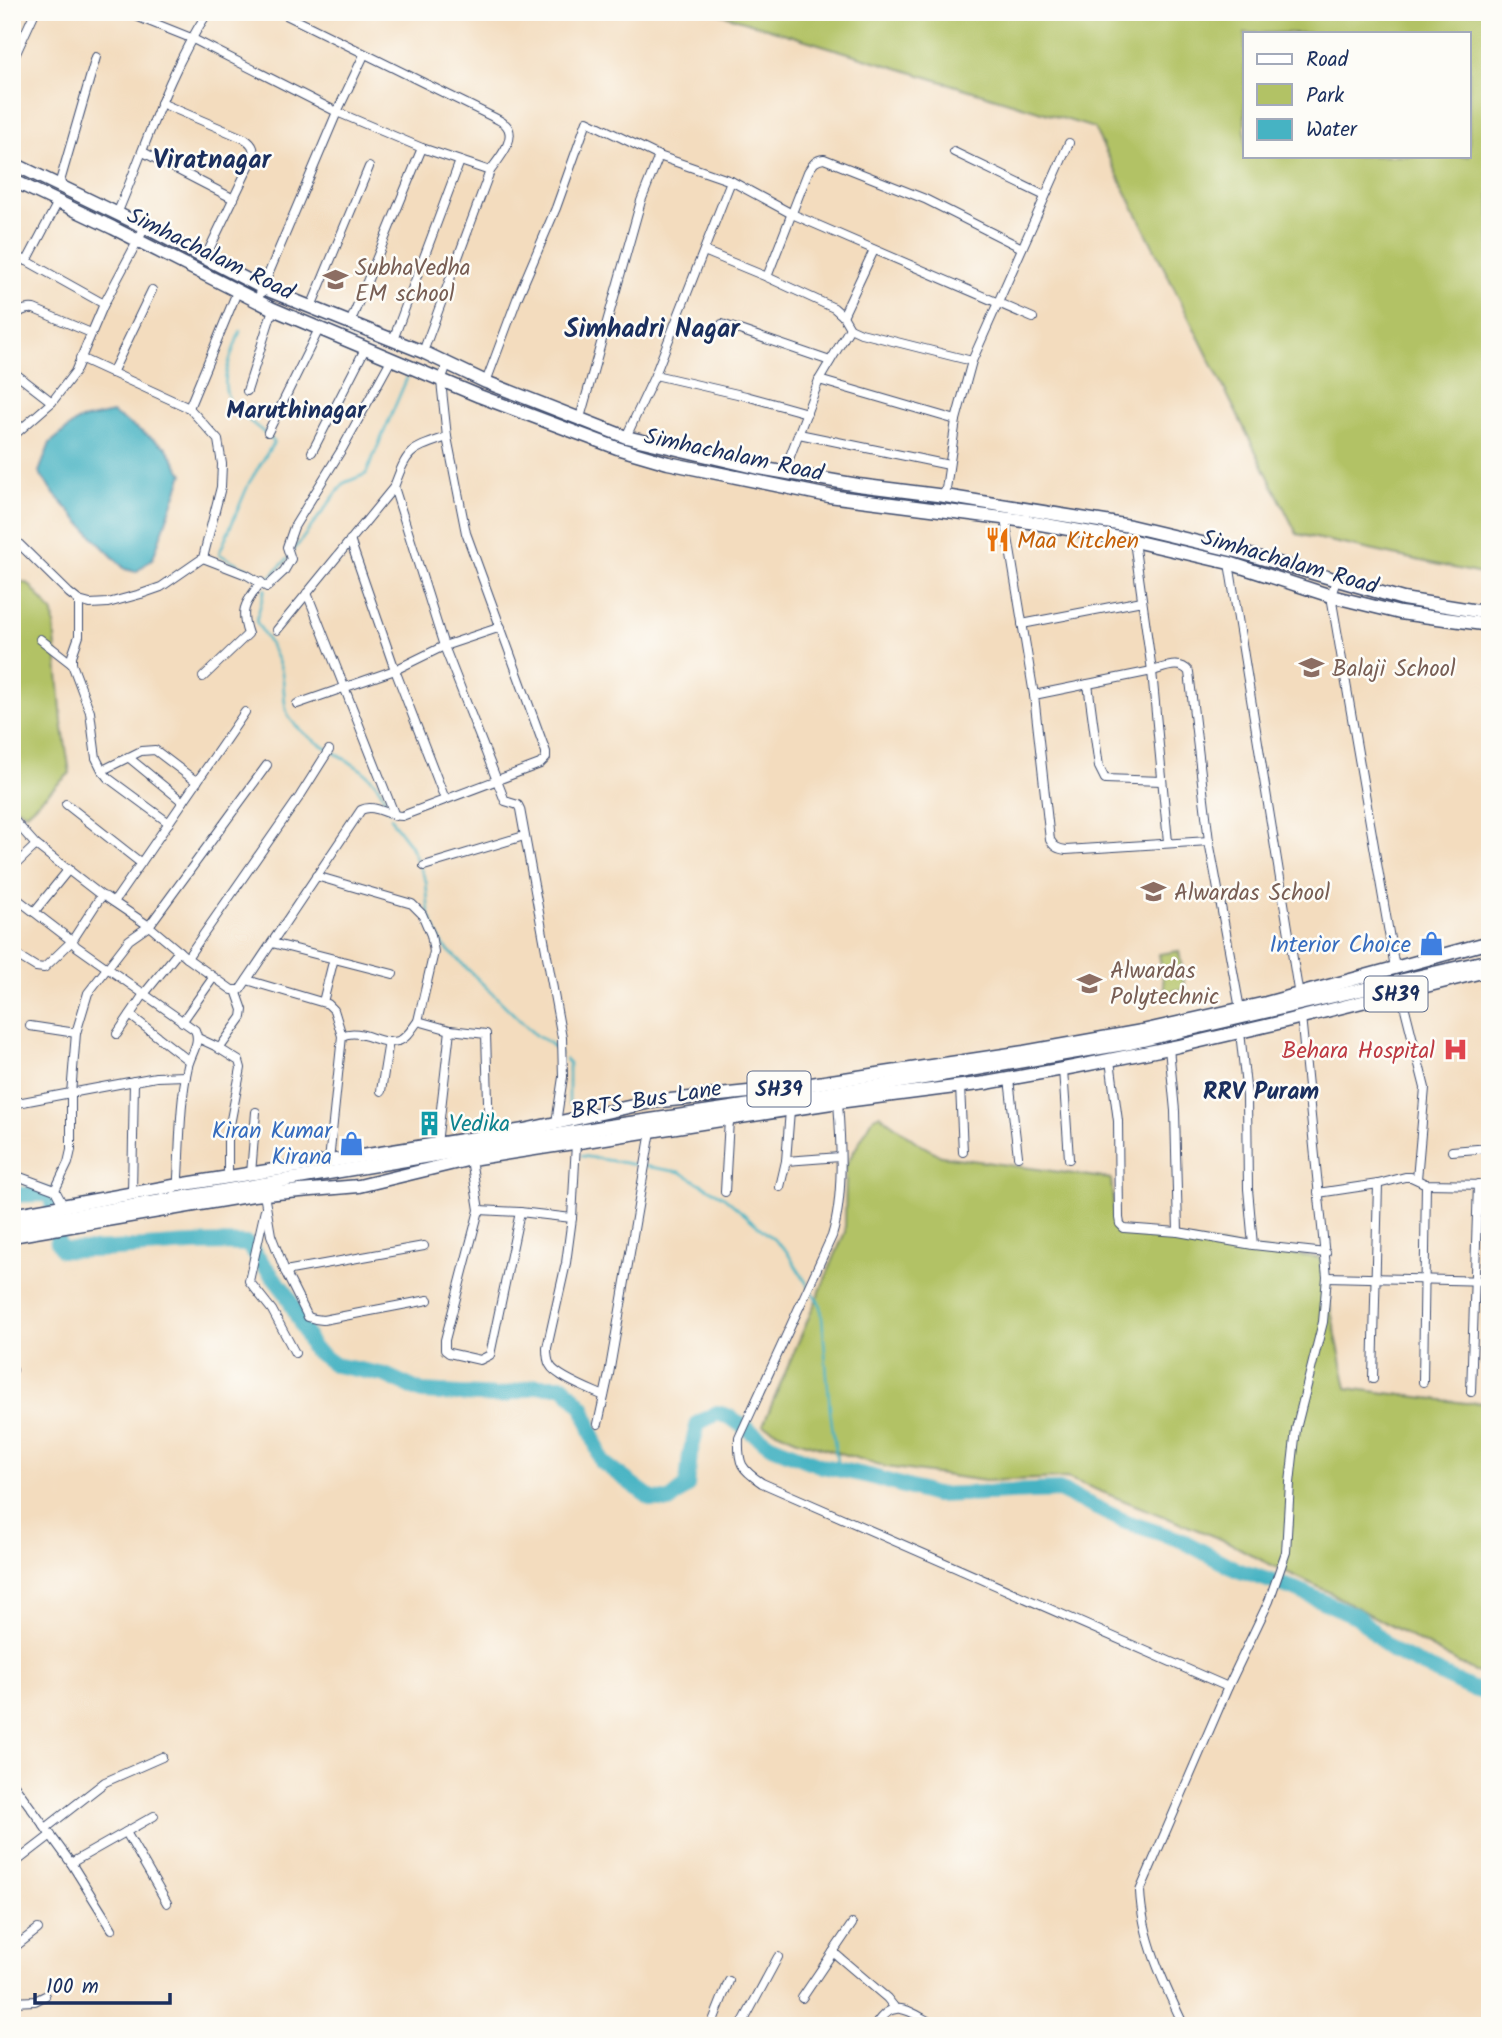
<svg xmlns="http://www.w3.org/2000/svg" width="1502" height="2038" viewBox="0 0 1502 2038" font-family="Kalam,sans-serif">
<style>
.green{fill:#b2c265;stroke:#667862;stroke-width:2;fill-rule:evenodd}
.water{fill:#46b3c3;stroke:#307190;stroke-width:2}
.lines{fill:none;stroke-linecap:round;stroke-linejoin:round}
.stream{stroke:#46b3c3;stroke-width:2.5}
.river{stroke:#46b3c3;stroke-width:16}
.street-casing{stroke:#3b496c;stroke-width:10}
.primary-casing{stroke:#3b496c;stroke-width:15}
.street{stroke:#fff;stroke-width:8}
.primary{stroke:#fff;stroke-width:12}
.labels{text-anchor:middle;stroke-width:5;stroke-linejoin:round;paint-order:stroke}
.shield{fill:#fdfcf7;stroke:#5f6c8c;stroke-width:2}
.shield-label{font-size:21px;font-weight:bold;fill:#1b2f5e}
.street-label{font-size:23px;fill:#1b2f5e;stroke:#fdfcf7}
.education-label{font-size:23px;fill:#785e54;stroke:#fdfcf7;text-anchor:start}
.food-label{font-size:23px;fill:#c56008;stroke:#fdfcf7;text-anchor:start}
.shop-label{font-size:23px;fill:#366cbe;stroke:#fdfcf7;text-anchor:end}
.health-label{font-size:23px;fill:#be3a42;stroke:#fdfcf7;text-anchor:end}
.culture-label{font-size:23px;fill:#0d838f;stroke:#fdfcf7;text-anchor:start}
.neighbourhood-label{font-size:24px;font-weight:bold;fill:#1b2f5e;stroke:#fdfcf7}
.quarter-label{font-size:26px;font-weight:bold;fill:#1b2f5e;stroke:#fdfcf7}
</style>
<rect width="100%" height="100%" fill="#fdfcf7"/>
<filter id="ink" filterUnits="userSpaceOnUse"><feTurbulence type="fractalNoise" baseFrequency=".0143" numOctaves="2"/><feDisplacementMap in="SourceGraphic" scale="14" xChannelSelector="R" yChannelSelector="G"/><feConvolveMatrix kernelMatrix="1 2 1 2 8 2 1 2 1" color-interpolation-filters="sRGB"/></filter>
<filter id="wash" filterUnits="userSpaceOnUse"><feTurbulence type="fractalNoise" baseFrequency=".00686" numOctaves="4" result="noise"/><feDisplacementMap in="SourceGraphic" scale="28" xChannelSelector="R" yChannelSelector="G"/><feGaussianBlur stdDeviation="1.57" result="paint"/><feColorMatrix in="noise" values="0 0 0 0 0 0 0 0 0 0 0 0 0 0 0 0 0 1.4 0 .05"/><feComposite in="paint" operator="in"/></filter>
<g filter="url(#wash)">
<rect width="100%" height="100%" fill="#f3dcbe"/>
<g class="green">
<path d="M 714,12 L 1490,12 L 1490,576 L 1297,534 L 1094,128 ZM 1245,33 L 1469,33 L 1469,156 L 1245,156 Z"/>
<path d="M 12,579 L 29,584 L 53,613 L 62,722 L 70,773 L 26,813 L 12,805 Z"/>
<path d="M 1179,951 L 1185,989 L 1165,992 L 1159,954 Z"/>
<path d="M 880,1115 L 918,1143 L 941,1156 L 1111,1179 L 1116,1231 L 1320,1258 L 1347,1388 L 1466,1403 L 1490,1402 L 1490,1675 L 1475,1672 L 1325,1590 L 1263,1561 L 1228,1542 L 1067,1478 L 985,1481 L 886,1467 L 797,1440 L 763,1425 L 845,1232 L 846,1165 L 874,1117 Z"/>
</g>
<path class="water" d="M 112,413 L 166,447 L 183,474 L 153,558 L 136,572 L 125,569 L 99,543 L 55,495 L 39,472 L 50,443 L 77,421 Z"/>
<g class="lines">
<g class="stream">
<path d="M 240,331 C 233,353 216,384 232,404 C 243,419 261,428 274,442 L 249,483 L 219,554 L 268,579 L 267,583"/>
<path d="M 291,554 L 344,483 L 366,474 L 407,378"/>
<path d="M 268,579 L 287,559"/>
<path d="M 265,589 L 256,621 C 266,637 275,652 281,669 C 286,685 281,708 292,721 C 314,749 363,760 381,791 C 384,797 386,804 389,811"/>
<path d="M 391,817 L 394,824 L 410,845 L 426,881 L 429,914 L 442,944 L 535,1035 L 548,1042 L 560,1054"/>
<path d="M 565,1059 L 569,1063 L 569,1104"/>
<path d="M 582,1156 L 680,1172 L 724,1197 L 785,1249 L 821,1306 L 830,1410 L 838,1469"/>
</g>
<path class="river" d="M 12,1195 L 42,1194 L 51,1196 L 58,1243 L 62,1250 C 124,1252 186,1240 247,1244 L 286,1293 L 313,1349 L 335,1365 L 385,1375 L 422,1392 L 500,1396 L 537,1386 L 563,1386 L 583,1407 L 602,1462 L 652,1499 L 669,1501 L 687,1486 L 690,1454 L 698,1423 L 717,1413 L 730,1417 L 770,1445 L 822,1466 L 869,1476 L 935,1495 L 1059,1490 L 1126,1522 L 1181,1540 L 1237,1570 L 1295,1589 L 1358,1617 L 1394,1652 L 1470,1688 L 1490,1694"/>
</g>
</g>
<g filter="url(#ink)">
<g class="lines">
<defs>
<g id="street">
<path d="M 126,12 L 191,38 L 337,112 L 422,148 L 490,171"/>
<path d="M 280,12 L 495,118 C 495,118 505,123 505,124 C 519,137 498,160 490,171 L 423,352"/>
<path d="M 12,62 L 35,12"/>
<path d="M 161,103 L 245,139 C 254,145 255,150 252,160 L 205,258"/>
<path d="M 143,152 L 234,199"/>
<path d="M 954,152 L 1045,196"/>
<path d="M 59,185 L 96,57"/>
<path d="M 117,214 C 146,146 167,74 208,12"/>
<path d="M 704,251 L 767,277 L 834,308 L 843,316 L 850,328 L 861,333 L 972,361"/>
<path d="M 12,255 L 27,261 L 104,304"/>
<path d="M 27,261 L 58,202"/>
<path d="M 767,277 L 808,172 C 813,164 815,160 824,159 L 925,199 L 1022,248"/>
<path d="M 257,301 L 337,112 L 364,55"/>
<path d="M 311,307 L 369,167"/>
<path d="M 843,316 L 874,250"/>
<path d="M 12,320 C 19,312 23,308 34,309 L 91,333"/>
<path d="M 350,323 L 422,148"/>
<path d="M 722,324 L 830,361"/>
<path d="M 393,340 L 460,161"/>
<path d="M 12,371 L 52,402"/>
<path d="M 112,373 L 152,290"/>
<path d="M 655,375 L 746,396 L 807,413"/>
<path d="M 819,380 L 850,328"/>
<path d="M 486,382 L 517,299 L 556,208 L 587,121 L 659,156 L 731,181 L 792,214 L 1033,318"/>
<path d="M 247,391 L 273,309"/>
<path d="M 189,408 L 237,292"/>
<path d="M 580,418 L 641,201 L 659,156"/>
<path d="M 268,432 L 319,329"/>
<path d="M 799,434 L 949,465"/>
<path d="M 12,437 L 52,402 L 75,372 L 104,304 L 145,227"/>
<path d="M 626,437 L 655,375 L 731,181"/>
<path d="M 312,452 L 365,349"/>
<path d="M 784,472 L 819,380 L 956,420"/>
<path d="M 394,487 L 444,646 L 505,801 L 518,805 L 520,809 L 562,1038 L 563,1077 L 556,1123"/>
<path d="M 945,496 L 956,420 L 972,361 L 1069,143"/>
<path d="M 1005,519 L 1034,695"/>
<path d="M 12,537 L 69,593 L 79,601 L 90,604 L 108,603 L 141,594 L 161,587 L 203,558 L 221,487 L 222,464 L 218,440 L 189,408 L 80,358"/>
<path d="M 350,540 L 395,670 L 445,799"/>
<path d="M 1134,541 L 1152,671 C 1164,668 1180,660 1189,672 L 1209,841 L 1240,1009"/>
<path d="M 203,558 L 247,575 L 267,587 L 284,571 L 291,559 L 287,547 L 294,527 L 342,449 L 391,360"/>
<path d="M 1229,563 L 1299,996"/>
<path d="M 1336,580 L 1331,596 L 1395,968"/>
<path d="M 307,593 L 395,816"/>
<path d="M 79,601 L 79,636 L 72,656 L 72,664 L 90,712 L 96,758 L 103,772"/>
<path d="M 1022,624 L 1142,601"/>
<path d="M 277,630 L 394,487 C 408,449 409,450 447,437"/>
<path d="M 40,639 L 72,664"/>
<path d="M 203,677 L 248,634 C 239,608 246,603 261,582"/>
<path d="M 1088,684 L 1099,767 L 1105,779 L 1162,781"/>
<path d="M 297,704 L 395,670 L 444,646 L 501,627"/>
<path d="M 128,757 L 183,802"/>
<path d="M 66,804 L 141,863 L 245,712"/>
<path d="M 12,818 L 36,845 L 102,896"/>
<path d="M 169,823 L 108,778 L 103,772 L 105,769 L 141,751 L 155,750 L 197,782"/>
<path d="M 1168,842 L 1152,671 L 1034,695 L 1050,840 C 1054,847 1058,849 1066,850 L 1209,841"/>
<path d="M 424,866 L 524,836"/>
<path d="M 12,868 L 36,845"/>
<path d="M 316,876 L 412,904 L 422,914 L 431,935 L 434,952 L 418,1021"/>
<path d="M 12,895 L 72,941 L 44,968 L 36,967 L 18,956 L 12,958"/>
<path d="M 114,902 L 141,863"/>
<path d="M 34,912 L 69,869"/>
<path d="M 272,943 L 393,974"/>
<path d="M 187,958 L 300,796 L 329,750"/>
<path d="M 247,980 L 328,1004 L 334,1010 L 342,1036"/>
<path d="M 1401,993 L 1425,1088 L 1417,1179"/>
<path d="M 323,1002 L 333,962"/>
<path d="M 130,1015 L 189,1061"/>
<path d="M 182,1022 L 213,978"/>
<path d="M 30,1026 L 76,1033"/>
<path d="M 1240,1032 L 1247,1096 L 1248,1189 L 1253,1245"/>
<path d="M 117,1034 L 144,994 L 179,951"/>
<path d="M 198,1038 L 215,1046 L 239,1061 L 241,1068 L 228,1135 L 228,1177"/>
<path d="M 1169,1048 L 1175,1111 L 1178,1232"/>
<path d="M 219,1049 L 242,1017 L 243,1010 L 236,990"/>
<path d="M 1110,1060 L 1118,1121 L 1119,1218 L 1120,1224 L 1124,1228 L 1178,1232 L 1253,1245 L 1326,1253"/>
<path d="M 1063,1069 L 1069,1159"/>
<path d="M 1009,1079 L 1018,1156"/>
<path d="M 960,1086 L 963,1152"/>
<path d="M 381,1091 L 389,1041"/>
<path d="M 838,1102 C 841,1143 844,1197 832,1236 L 739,1438 C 738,1464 741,1469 762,1483 L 1228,1687"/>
<path d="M 12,1104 L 156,1077 L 186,1076"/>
<path d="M 576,1143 L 572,1218 L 566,1263 L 547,1348 C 547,1354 547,1360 550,1365 C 556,1377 591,1390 604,1396"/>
<path d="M 437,1144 L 450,1030"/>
<path d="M 1452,1151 L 1490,1148"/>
<path d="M 471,1159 L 479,1210 L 445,1340 L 445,1350 L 449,1353 L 480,1360 L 490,1355 L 520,1212"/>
<path d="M 329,1161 L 342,1036 C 361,1027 379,1046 398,1041 C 407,1039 413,1027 418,1021 L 450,1030 L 486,1034 L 489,1135"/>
<path d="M 786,1161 L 840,1157"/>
<path d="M 12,1174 L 55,1190 L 63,1205"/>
<path d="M 251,1174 L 256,1112"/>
<path d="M 179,1185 L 178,1177 C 180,1142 180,1100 188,1066 C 191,1054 201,1042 195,1030 L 76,946 L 72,941 L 98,901 L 102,896 L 106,897 L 149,926 L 187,958 L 232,990 L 240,990 L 361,810 C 375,803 387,816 402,816 L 540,764 L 546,758 L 546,752 L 466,533 L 447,437 L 441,381 L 447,364"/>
<path d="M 780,1187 L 786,1161 L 790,1110"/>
<path d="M 55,1190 L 68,1163 L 71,1150 L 71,1094 L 76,1033 L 88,993 L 129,940 L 149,926 L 267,765"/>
<path d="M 725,1192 L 729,1119"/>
<path d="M 1318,1193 L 1378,1184 L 1405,1177 L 1411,1177 L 1426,1184 L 1490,1185"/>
<path d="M 132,1194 L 134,1081"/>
<path d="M 264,1194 L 271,1235 L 285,1271 L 308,1317 L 315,1319 L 323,1320 L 428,1300"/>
<path d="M 265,1210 L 249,1281 L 272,1310 L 295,1353"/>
<path d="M 479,1210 L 520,1212 L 572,1218"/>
<path d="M 285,1271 L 424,1246"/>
<path d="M 1327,1277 L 1490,1281"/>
<path d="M 12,1370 L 13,1370"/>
<path d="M 1373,1379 L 1378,1184"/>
<path d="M 1423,1382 L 1426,1184"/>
<path d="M 1471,1392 L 1478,1184"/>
<path d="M 598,1424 L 609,1374 L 651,1131"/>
<path d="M 12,1782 L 71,1863 L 154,1816"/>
<path d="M 46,1828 L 105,1782 L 162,1757"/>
<path d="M 126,1832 L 167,1903"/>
<path d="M 71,1863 L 112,1929"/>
<path d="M 12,1865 L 51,1835"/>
<path d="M 12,1949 L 38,1929"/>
<path d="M 833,1952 L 887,1998 L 895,2008"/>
<path d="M 802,1998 L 852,1924"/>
<path d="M 12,2002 L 35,2001 L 45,1996"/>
<path d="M 711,2026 L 729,1981"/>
<path d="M 741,2026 L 778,1957"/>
<path d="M 875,2026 C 894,1995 911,2013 937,2026"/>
<path d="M 1184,2026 C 1164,1984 1142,1938 1140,1891 L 1228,1687 L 1269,1601 L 1286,1552 L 1290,1483 L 1296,1429 L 1323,1322 L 1327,1277 L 1301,1016"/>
</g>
<g id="primary">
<path d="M 12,163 L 145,227 L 263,288 L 423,352 L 486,382 L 626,437 L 759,468 L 858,485 L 945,496 L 1130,526 L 1240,552 L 1403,599 L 1490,613"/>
<path d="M 12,180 L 113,228 L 273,309 L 479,396 L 620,449 L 668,463 L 829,496 L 1018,520 L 1125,539 L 1229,563 L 1331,596 L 1400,613 L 1490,625"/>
<path d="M 12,1215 L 179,1185 L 524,1130 L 651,1102 L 778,1089 L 1024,1052 L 1142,1031 L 1266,1003 L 1490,942"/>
<path d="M 12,1226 L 603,1127 L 877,1086 L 1130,1043 L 1490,960"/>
<path d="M 12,1236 L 253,1195 L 359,1186 L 471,1159 L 838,1102 L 986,1083 L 1074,1067 L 1179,1046 L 1274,1024 L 1490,970"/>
</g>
</defs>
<use href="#street" class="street-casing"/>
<use href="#primary" class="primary-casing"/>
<use href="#street" class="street"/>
<use href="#primary" class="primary"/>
</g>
</g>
<defs>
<symbol id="school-bare" viewBox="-9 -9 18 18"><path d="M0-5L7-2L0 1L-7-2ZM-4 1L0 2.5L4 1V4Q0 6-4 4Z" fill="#8d6e63" stroke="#fdfcf7" stroke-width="2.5" paint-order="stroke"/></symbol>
<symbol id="restaurant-bare" viewBox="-9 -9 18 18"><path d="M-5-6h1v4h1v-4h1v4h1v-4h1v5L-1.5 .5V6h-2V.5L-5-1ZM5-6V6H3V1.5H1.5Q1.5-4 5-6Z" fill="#e8710a" stroke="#fdfcf7" stroke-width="2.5" paint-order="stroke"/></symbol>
<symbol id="shop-bare" viewBox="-9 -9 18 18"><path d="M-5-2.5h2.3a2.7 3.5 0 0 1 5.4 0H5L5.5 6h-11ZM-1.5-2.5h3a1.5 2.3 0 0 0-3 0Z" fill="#3f7fe0" stroke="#fdfcf7" stroke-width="2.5" paint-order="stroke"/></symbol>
<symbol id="university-bare" viewBox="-9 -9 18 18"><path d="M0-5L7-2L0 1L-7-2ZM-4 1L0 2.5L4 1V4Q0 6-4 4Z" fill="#8d6e63" stroke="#fdfcf7" stroke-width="2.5" paint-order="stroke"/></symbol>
<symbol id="hospital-bare" viewBox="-9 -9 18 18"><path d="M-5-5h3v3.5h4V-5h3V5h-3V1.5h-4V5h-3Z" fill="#e0444e" stroke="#fdfcf7" stroke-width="2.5" paint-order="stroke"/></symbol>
<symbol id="building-bare" viewBox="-9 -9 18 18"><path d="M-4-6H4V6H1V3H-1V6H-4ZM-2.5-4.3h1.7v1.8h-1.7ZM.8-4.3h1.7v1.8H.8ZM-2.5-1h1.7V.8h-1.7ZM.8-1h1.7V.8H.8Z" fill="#0f9aa8" stroke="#fdfcf7" stroke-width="2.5" paint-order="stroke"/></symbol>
</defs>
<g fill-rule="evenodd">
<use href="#school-bare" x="318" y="262" width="35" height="35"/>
<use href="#restaurant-bare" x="980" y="522" width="35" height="35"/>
<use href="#school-bare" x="1294" y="650" width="35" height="35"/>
<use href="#school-bare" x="1136" y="874" width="35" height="35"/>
<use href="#shop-bare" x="1414" y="926" width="35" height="35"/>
<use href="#university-bare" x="1072" y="966" width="35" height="35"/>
<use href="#hospital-bare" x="1438" y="1032" width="35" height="35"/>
<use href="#building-bare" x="412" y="1106" width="35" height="35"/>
<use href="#shop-bare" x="334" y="1126" width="35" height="35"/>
</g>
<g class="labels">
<g class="shield">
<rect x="1364.5" y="976.5" width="63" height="35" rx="5"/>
<rect x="747.5" y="1071.5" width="63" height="35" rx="5"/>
</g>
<g class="shield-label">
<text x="1396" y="1001">SH39</text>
<text x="779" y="1096">SH39</text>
</g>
<g class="street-label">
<text transform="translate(211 253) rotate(26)" y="8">Simhachalam Road</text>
<text transform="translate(734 454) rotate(12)" y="8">Simhachalam Road</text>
<text transform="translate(1290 561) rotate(16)" y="8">Simhachalam Road</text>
<text transform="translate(646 1099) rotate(-9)" y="8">BRTS Bus Lane</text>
</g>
<g class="education-label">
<text x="355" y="275">SubhaVedha<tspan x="355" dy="26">EM school</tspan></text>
<text x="1332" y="676">Balaji School</text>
<text x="1174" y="900">Alwardas School</text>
<text x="1110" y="978">Alwardas<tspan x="1110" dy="26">Polytechnic</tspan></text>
</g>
<g class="food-label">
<text x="1017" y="548">Maa Kitchen</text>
</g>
<g class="shop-label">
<text x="1411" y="952">Interior Choice</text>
<text x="332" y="1138">Kiran Kumar<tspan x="332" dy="26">Kirana</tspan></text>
</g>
<g class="health-label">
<text x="1435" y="1058">Behara Hospital</text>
</g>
<g class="culture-label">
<text x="449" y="1131">Vedika</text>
</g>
<g class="neighbourhood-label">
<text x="296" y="418">Maruthinagar</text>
<text x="1261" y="1099">RRV Puram</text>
</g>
<g class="quarter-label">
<text x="212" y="168">Viratnagar</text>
<text x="652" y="337">Simhadri Nagar</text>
</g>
</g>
<rect width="1502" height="2038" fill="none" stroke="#fdfcf7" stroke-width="42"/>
<rect x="1243" y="32" width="228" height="126" fill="#fdfcf7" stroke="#a3aaba" stroke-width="2"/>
<rect x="1257" y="54" width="35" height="10" fill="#ffffff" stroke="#a3aaba" stroke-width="2"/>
<text x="1306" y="66" font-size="21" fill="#1b2f5e">Road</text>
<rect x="1257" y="84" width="35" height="21" fill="#b2c265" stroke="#a3aaba" stroke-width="2"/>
<text x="1306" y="102" font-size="21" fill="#1b2f5e">Park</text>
<rect x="1257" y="119" width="35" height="21" fill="#46b3c3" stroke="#a3aaba" stroke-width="2"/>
<text x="1306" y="136" font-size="21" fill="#1b2f5e">Water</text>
<path d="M35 1993v10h135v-10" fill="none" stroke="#1b2f5e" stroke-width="3.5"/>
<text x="46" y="1993" font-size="21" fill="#1b2f5e" stroke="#fdfcf7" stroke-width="5" paint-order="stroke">100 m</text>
</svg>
